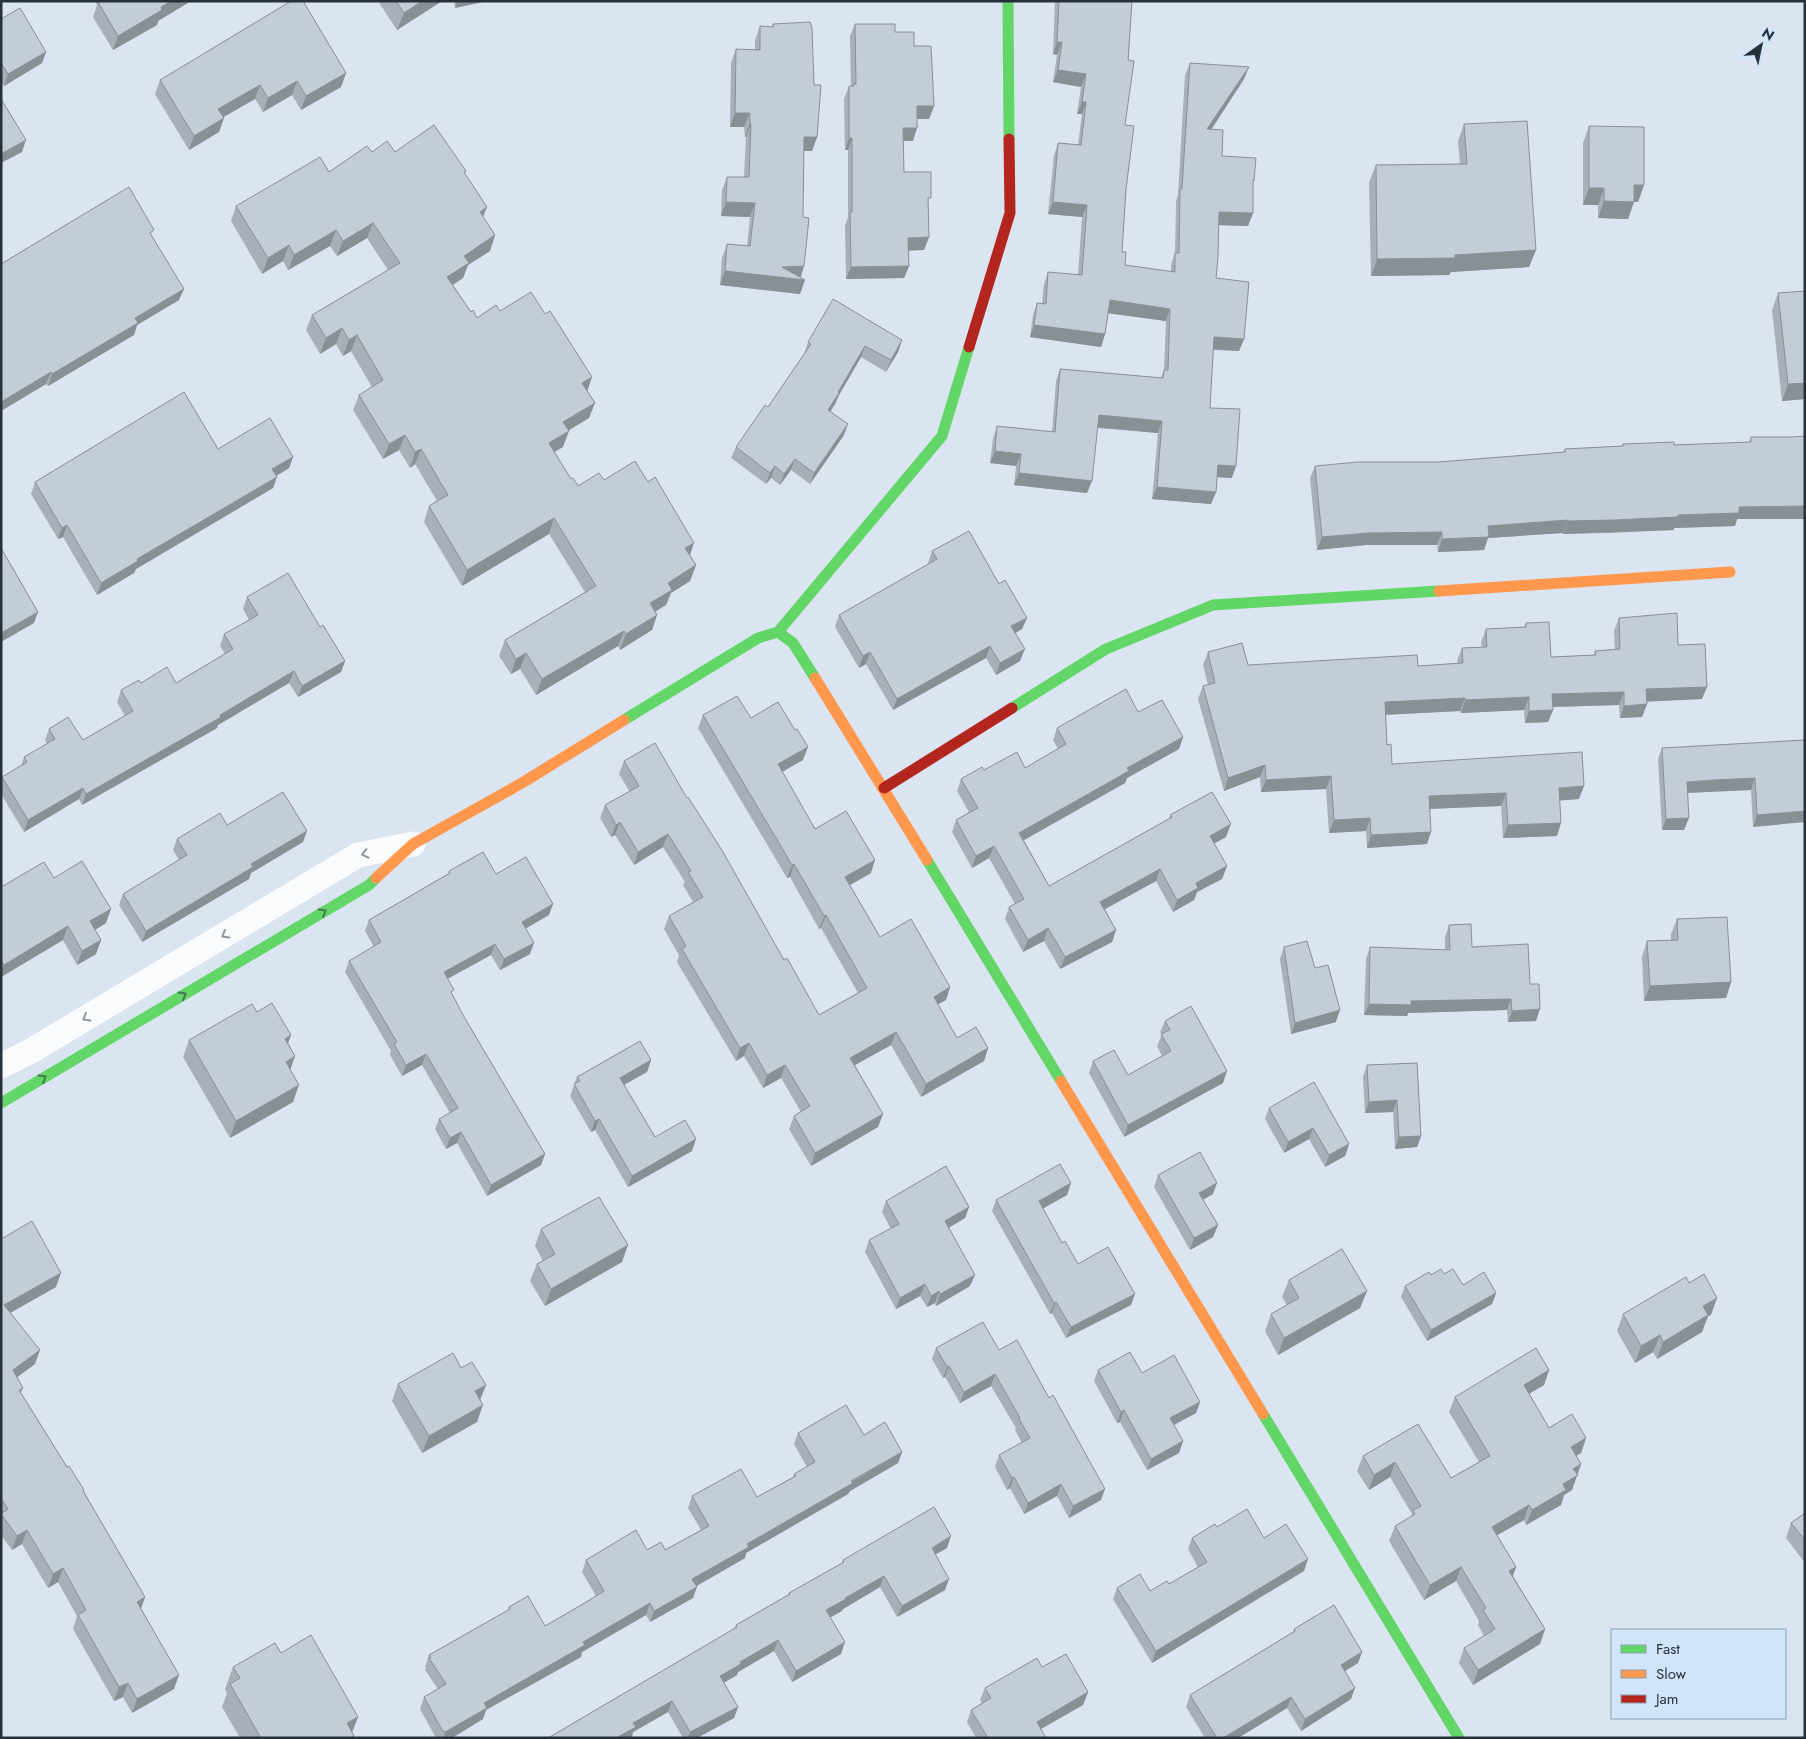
<svg xmlns="http://www.w3.org/2000/svg" width="1806" height="1739" viewBox="0 0 1806 1739" font-family="Jost,sans-serif">
<style>
.lines{fill:none;stroke-linecap:round;stroke-linejoin:round}
.street{stroke:#f9fbfd;stroke-width:25}
.fast{stroke:#63d668;stroke-width:11}
.slow{stroke:#ff974d;stroke-width:11}
.jam{stroke:#b3261e;stroke-width:11}
.wall{fill:#a7b0b9}
.shaded-wall{fill:#889096}
.building{fill:#c2cdd7;stroke:#889096}
.oneway{stroke:#90969c}
.oneway2{stroke:#427b4f}
</style>
<rect width="100%" height="100%" fill="#dae5f1"/>
<g class="lines">
<path class="street" d="M 1,1066 L 31,1051 L 358,855 L 413,844"/>
<g class="fast">
<path d="M 1008,1 L 1009,139"/>
<path d="M 778,632 L 942,436 L 969,347"/>
<path d="M 1012,708 L 1106,649 L 1213,605 L 1439,591"/>
<path d="M 624,720 L 758,638 L 778,632 L 793,643 L 815,678"/>
<path d="M 927,860 L 1061,1081"/>
<path d="M 1,1103 L 369,885 L 376,878"/>
<path d="M 1263,1414 L 1459,1738"/>
</g>
<g class="slow">
<path d="M 1439,591 L 1730,572"/>
<path d="M 815,678 L 927,860"/>
<path d="M 376,878 L 413,844 L 522,783 L 624,720"/>
<path d="M 1061,1081 L 1263,1414"/>
</g>
<g class="jam">
<path d="M 969,347 L 1010,213 L 1009,139"/>
<path d="M 884,788 L 1012,708"/>
</g>
</g>
<g class="wall">
<path d="M 95,1 L 191,1 L 158,21 L 157,25 L 113,50 L 93,17 L 97,5 Z"/>
<path d="M 378,1 L 442,1 L 397,30 Z"/>
<path d="M 454,1 L 487,1 L 455,8 Z"/>
<path d="M 1055,1 L 1132,1 L 1125,125 L 1126,189 L 1122,252 L 1125,265 L 1171,272 L 1171,265 L 1175,253 L 1176,201 L 1178,195 L 1185,75 L 1190,63 L 1244,79 L 1211,130 L 1222,156 L 1253,184 L 1253,213 L 1248,226 L 1219,225 L 1216,278 L 1244,339 L 1239,351 L 1213,350 L 1210,408 L 1232,478 L 1217,477 L 1216,492 L 1211,504 L 1152,499 L 1158,433 L 1097,428 L 1087,493 L 1014,485 L 1016,466 L 990,463 L 993,438 L 997,426 L 1052,432 L 1056,381 L 1060,369 L 1161,378 L 1164,370 L 1166,321 L 1108,313 L 1105,334 L 1101,347 L 1030,337 L 1033,315 L 1037,303 L 1042,303 L 1044,284 L 1048,272 L 1078,275 L 1082,217 L 1048,214 L 1054,155 L 1058,143 L 1078,145 L 1082,114 L 1077,114 L 1081,87 L 1053,82 L 1057,55 L 1053,54 Z"/>
<path d="M 1,19 L 46,52 L 42,63 L 4,86 L 1,81 Z"/>
<path d="M 773,24 L 817,137 L 812,151 L 804,151 L 800,294 L 720,285 L 722,258 L 727,244 L 747,246 L 750,217 L 721,216 L 722,190 L 727,177 L 744,177 L 746,137 L 745,137 L 744,127 L 730,127 L 731,63 L 736,49 L 755,50 L 755,40 L 760,26 L 772,27 Z"/>
<path d="M 855,24 L 895,32 L 914,46 L 934,106 L 929,119 L 917,119 L 913,141 L 903,141 L 904,172 L 928,205 L 929,237 L 924,250 L 909,250 L 909,266 L 904,278 L 846,279 L 845,225 L 848,218 L 848,150 L 845,150 L 844,99 L 849,86 L 851,86 L 850,36 Z"/>
<path d="M 346,73 L 341,87 L 301,110 L 292,95 L 263,112 L 255,99 L 223,117 L 224,118 L 219,132 L 189,150 L 155,94 L 160,80 Z"/>
<path d="M 1464,124 L 1529,267 L 1451,272 L 1449,275 L 1371,276 L 1369,182 L 1376,165 L 1460,164 L 1458,141 Z"/>
<path d="M 1589,126 L 1644,185 L 1638,202 L 1634,202 L 1628,219 L 1598,218 L 1598,205 L 1583,205 L 1583,143 Z"/>
<path d="M 372,152 L 395,152 L 466,171 L 465,174 L 483,217 L 495,235 L 490,251 L 468,265 L 463,278 L 453,285 L 471,312 L 477,318 L 500,311 L 587,391 L 589,418 L 568,431 L 563,447 L 554,452 L 571,479 L 578,486 L 604,480 L 690,555 L 696,565 L 690,581 L 671,593 L 666,605 L 655,612 L 657,615 L 652,630 L 620,650 L 618,646 L 536,695 L 520,669 L 511,674 L 499,656 L 505,640 L 585,592 L 549,534 L 462,586 L 424,522 L 429,506 L 437,501 L 415,464 L 410,468 L 399,450 L 383,459 L 353,410 L 359,395 L 372,387 L 351,351 L 343,356 L 336,344 L 320,354 L 306,330 L 312,315 L 388,270 L 367,238 L 337,256 L 330,246 L 288,270 L 283,261 L 262,274 L 231,221 L 236,206 L 329,172 Z"/>
<path d="M 152,236 L 179,300 L 137,325 L 134,335 L 48,386 L 46,384 L 1,411 L 1,264 Z"/>
<path d="M 1778,293 L 1805,399 L 1782,401 L 1772,310 Z"/>
<path d="M 902,340 L 898,352 L 886,372 L 861,357 L 839,395 L 835,404 L 831,411 L 844,435 L 810,484 L 791,470 L 780,485 L 771,478 L 766,484 L 731,458 L 736,447 L 768,407 L 804,354 L 808,342 Z"/>
<path d="M 1751,437 L 1792,437 L 1737,519 L 1735,526 L 1674,528 L 1674,530 L 1610,533 L 1563,534 L 1563,533 L 1488,538 L 1484,550 L 1438,552 L 1437,545 L 1365,545 L 1317,550 L 1310,478 L 1315,466 L 1438,462 L 1563,452 L 1565,449 L 1622,446 L 1623,444 L 1674,445 L 1749,442 Z"/>
<path d="M 218,449 L 293,457 L 289,468 L 276,476 L 273,488 L 136,569 L 134,573 L 97,595 L 63,537 L 58,539 L 31,494 L 35,482 Z"/>
<path d="M 932,551 L 999,584 L 1027,618 L 1022,629 L 1015,633 L 1020,661 L 996,675 L 986,658 L 893,710 L 866,664 L 859,668 L 835,627 L 839,615 L 929,564 L 928,563 Z"/>
<path d="M 247,597 L 320,627 L 345,661 L 341,672 L 298,697 L 289,683 L 218,725 L 217,728 L 82,805 L 79,799 L 24,832 L 1,794 L 1,780 L 2,777 L 21,766 L 24,757 L 47,744 L 45,740 L 49,729 L 83,740 L 125,716 L 117,702 L 121,690 L 176,683 L 225,654 L 220,646 L 224,634 L 249,620 L 243,609 Z"/>
<path d="M 1619,618 L 1678,645 L 1702,699 L 1647,701 L 1647,704 L 1642,717 L 1620,718 L 1619,705 L 1553,707 L 1553,710 L 1548,722 L 1525,723 L 1524,710 L 1461,713 L 1460,711 L 1386,715 L 1387,745 L 1392,764 L 1579,799 L 1560,800 L 1557,836 L 1503,838 L 1501,806 L 1430,809 L 1427,844 L 1367,848 L 1366,831 L 1329,833 L 1326,789 L 1261,792 L 1260,777 L 1224,791 L 1198,699 L 1203,686 L 1208,685 L 1203,665 L 1208,652 L 1248,665 L 1418,666 L 1458,663 L 1457,661 L 1462,648 L 1482,647 L 1481,642 L 1486,629 L 1524,627 L 1526,623 L 1551,657 L 1594,655 L 1595,651 L 1615,649 L 1614,631 Z"/>
<path d="M 1138,712 L 1183,737 L 1179,749 L 1127,778 L 1125,783 L 1024,840 L 1049,886 L 1117,848 L 1169,819 L 1170,815 L 1226,837 L 1214,844 L 1227,866 L 1222,879 L 1197,892 L 1194,900 L 1173,912 L 1156,881 L 1105,909 L 1116,930 L 1112,942 L 1060,969 L 1044,941 L 1023,952 L 1005,919 L 1009,907 L 1015,904 L 989,858 L 972,868 L 952,832 L 956,820 L 969,812 L 957,791 L 961,779 L 984,770 L 1025,768 L 1058,749 L 1053,740 L 1057,728 Z"/>
<path d="M 703,715 L 751,718 L 803,760 L 782,772 L 815,829 L 871,873 L 850,885 L 880,937 L 950,987 L 946,1000 L 938,1004 L 957,1038 L 988,1048 L 984,1061 L 921,1097 L 891,1045 L 855,1065 L 883,1114 L 878,1127 L 811,1166 L 789,1129 L 794,1116 L 801,1112 L 781,1078 L 763,1088 L 744,1056 L 736,1061 L 677,962 L 679,955 L 664,929 L 669,916 L 693,902 L 683,885 L 685,882 L 663,847 L 634,865 L 615,835 L 611,837 L 600,818 L 605,805 L 630,792 L 619,774 L 624,761 L 687,798 L 784,960 L 819,1015 L 858,993 L 821,928 L 819,929 L 790,877 L 787,878 L 698,728 Z"/>
<path d="M 1805,740 L 1753,827 L 1751,790 L 1687,793 L 1684,830 L 1662,830 L 1658,759 L 1662,748 Z"/>
<path d="M 177,839 L 303,842 L 251,873 L 249,879 L 142,942 L 119,905 L 123,894 L 179,860 L 173,850 Z"/>
<path d="M 449,871 L 496,874 L 549,915 L 526,928 L 530,954 L 500,970 L 491,955 L 447,979 L 452,994 L 463,1015 L 545,1154 L 541,1165 L 487,1196 L 457,1143 L 446,1149 L 435,1129 L 439,1119 L 450,1113 L 422,1065 L 402,1076 L 390,1055 L 391,1051 L 345,972 L 349,961 L 374,947 L 365,931 L 369,920 L 448,874 Z"/>
<path d="M 54,878 L 106,923 L 95,930 L 101,940 L 96,954 L 77,965 L 63,940 L 1,977 L 1,887 Z"/>
<path d="M 1677,919 L 1731,982 L 1726,998 L 1644,1001 L 1642,957 L 1647,941 L 1671,940 L 1671,934 Z"/>
<path d="M 1449,925 L 1472,947 L 1530,984 L 1536,1021 L 1508,1022 L 1507,1010 L 1408,1013 L 1407,1016 L 1364,1015 L 1366,959 L 1370,947 L 1445,950 L 1445,937 Z"/>
<path d="M 1284,947 L 1315,968 L 1336,1022 L 1291,1034 L 1280,959 Z"/>
<path d="M 257,1012 L 291,1035 L 288,1043 L 295,1056 L 290,1070 L 293,1102 L 230,1138 L 183,1057 L 189,1040 Z"/>
<path d="M 1165,1021 L 1223,1083 L 1124,1137 L 1089,1073 L 1093,1061 L 1128,1075 L 1162,1056 L 1157,1046 L 1162,1034 L 1160,1032 Z"/>
<path d="M 651,1060 L 647,1072 L 624,1085 L 655,1137 L 692,1151 L 628,1187 L 595,1130 L 591,1132 L 570,1096 L 577,1077 Z"/>
<path d="M 1417,1063 L 1421,1136 L 1417,1147 L 1395,1149 L 1393,1112 L 1365,1113 L 1363,1077 L 1367,1065 Z"/>
<path d="M 1269,1108 L 1349,1144 L 1345,1156 L 1325,1167 L 1309,1139 L 1284,1153 L 1265,1119 Z"/>
<path d="M 1158,1175 L 1213,1194 L 1203,1200 L 1218,1225 L 1213,1237 L 1190,1250 L 1154,1187 Z"/>
<path d="M 1071,1183 L 1067,1195 L 1043,1208 L 1062,1243 L 1078,1264 L 1131,1305 L 1066,1338 L 1052,1313 L 1050,1314 L 992,1211 L 996,1200 Z"/>
<path d="M 886,1201 L 969,1207 L 965,1218 L 949,1228 L 970,1286 L 936,1306 L 935,1303 L 927,1307 L 920,1296 L 896,1309 L 865,1252 L 869,1240 L 891,1229 L 882,1212 Z"/>
<path d="M 541,1229 L 622,1262 L 545,1306 L 530,1281 L 537,1264 L 543,1261 L 535,1246 Z"/>
<path d="M 1,1239 L 56,1287 L 10,1313 L 35,1364 L 17,1377 L 23,1388 L 21,1393 L 67,1467 L 84,1490 L 84,1492 L 145,1597 L 141,1609 L 174,1689 L 132,1713 L 123,1697 L 114,1701 L 73,1629 L 77,1616 L 58,1582 L 48,1588 L 22,1544 L 12,1550 L 1,1535 Z"/>
<path d="M 1444,1274 L 1463,1285 L 1496,1293 L 1492,1304 L 1427,1341 L 1401,1297 L 1405,1286 L 1431,1275 Z"/>
<path d="M 1289,1280 L 1367,1291 L 1360,1308 L 1278,1355 L 1265,1331 L 1271,1314 L 1287,1305 L 1282,1297 Z"/>
<path d="M 1623,1314 L 1711,1315 L 1708,1316 L 1702,1332 L 1657,1359 L 1653,1352 L 1635,1363 L 1617,1331 Z"/>
<path d="M 936,1348 L 999,1350 L 1101,1500 L 1069,1518 L 1057,1496 L 1024,1514 L 1010,1488 L 1007,1490 L 995,1467 L 999,1455 L 1022,1443 L 1015,1430 L 1016,1428 L 991,1386 L 960,1403 L 945,1377 L 943,1378 L 932,1359 Z"/>
<path d="M 461,1368 L 486,1385 L 480,1400 L 477,1422 L 422,1453 L 392,1401 L 398,1384 Z"/>
<path d="M 1098,1370 L 1142,1373 L 1200,1402 L 1196,1413 L 1174,1425 L 1183,1441 L 1179,1453 L 1147,1470 L 1120,1422 L 1117,1423 L 1094,1381 Z"/>
<path d="M 1549,1370 L 1544,1385 L 1529,1394 L 1549,1428 L 1586,1438 L 1581,1453 L 1576,1456 L 1581,1464 L 1572,1490 L 1564,1495 L 1561,1505 L 1526,1525 L 1524,1520 L 1497,1535 L 1516,1567 L 1513,1576 L 1545,1629 L 1540,1644 L 1473,1685 L 1459,1663 L 1464,1648 L 1484,1636 L 1478,1625 L 1479,1621 L 1456,1581 L 1424,1600 L 1389,1541 L 1395,1526 L 1411,1517 L 1412,1514 L 1390,1477 L 1369,1490 L 1357,1471 L 1363,1456 L 1418,1424 L 1451,1478 L 1479,1462 L 1449,1412 L 1455,1397 Z"/>
<path d="M 798,1433 L 864,1435 L 902,1452 L 898,1463 L 850,1491 L 848,1494 L 746,1553 L 745,1558 L 696,1586 L 693,1598 L 650,1622 L 646,1615 L 582,1652 L 581,1657 L 486,1710 L 483,1719 L 452,1738 L 436,1738 L 420,1709 L 424,1697 L 438,1689 L 425,1670 L 426,1668 L 425,1667 L 429,1655 L 508,1610 L 509,1607 L 545,1626 L 583,1604 L 596,1596 L 582,1572 L 586,1560 L 647,1550 L 665,1550 L 701,1530 L 688,1508 L 692,1496 L 757,1497 L 793,1477 L 794,1474 L 807,1467 L 794,1444 Z"/>
<path d="M 1805,1513 L 1805,1563 L 1786,1538 L 1791,1523 Z"/>
<path d="M 1217,1527 L 1264,1538 L 1304,1571 L 1152,1663 L 1113,1599 L 1117,1588 L 1150,1591 L 1169,1584 L 1198,1567 L 1188,1549 L 1192,1538 Z"/>
<path d="M 947,1548 L 935,1555 L 945,1590 L 897,1617 L 880,1587 L 843,1609 L 842,1611 L 830,1617 L 841,1654 L 792,1682 L 774,1651 L 738,1672 L 737,1675 L 724,1683 L 738,1707 L 734,1718 L 697,1738 L 683,1738 L 668,1712 L 633,1732 L 548,1738 L 734,1629 L 736,1625 L 788,1595 L 789,1593 L 842,1563 L 843,1560 Z"/>
<path d="M 1294,1629 L 1362,1652 L 1358,1663 L 1345,1671 L 1351,1699 L 1301,1731 L 1287,1708 L 1238,1738 L 1205,1738 L 1186,1707 L 1190,1695 L 1293,1632 Z"/>
<path d="M 281,1653 L 352,1732 L 354,1736 L 354,1738 L 240,1738 L 222,1707 L 227,1693 L 225,1689 L 233,1667 Z"/>
<path d="M 1042,1667 L 1088,1692 L 1083,1705 L 1041,1729 L 1046,1738 L 976,1738 L 967,1722 L 971,1710 L 982,1703 L 980,1700 L 985,1688 Z"/>
</g>
<g class="shaded-wall">
<path d="M 171,1 L 191,1 L 158,21 L 157,25 L 113,50 L 118,36 Z"/>
<path d="M 422,1 L 442,1 L 397,30 L 404,13 Z"/>
<path d="M 457,1 L 487,1 L 455,8 Z"/>
<path d="M 1057,42 L 1062,42 L 1057,55 L 1053,54 Z"/>
<path d="M 46,52 L 42,63 L 4,86 L 8,74 Z"/>
<path d="M 1249,67 L 1244,79 L 1203,142 L 1207,129 Z"/>
<path d="M 1058,70 L 1086,74 L 1081,87 L 1053,82 Z"/>
<path d="M 346,73 L 341,87 L 301,110 L 306,96 Z"/>
<path d="M 297,81 L 292,95 L 263,112 L 268,98 Z"/>
<path d="M 260,85 L 255,99 L 213,123 L 218,109 Z"/>
<path d="M 1082,102 L 1086,102 L 1082,114 L 1077,114 Z"/>
<path d="M 917,106 L 934,106 L 929,119 L 913,119 Z"/>
<path d="M 735,113 L 750,113 L 744,127 L 730,127 Z"/>
<path d="M 224,118 L 219,132 L 189,150 L 194,136 Z"/>
<path d="M 750,123 L 751,124 L 746,137 L 745,137 Z"/>
<path d="M 903,128 L 917,128 L 913,141 L 899,141 Z"/>
<path d="M 804,137 L 817,137 L 812,151 L 799,151 Z"/>
<path d="M 849,138 L 852,138 L 848,150 L 845,150 Z"/>
<path d="M 26,140 L 22,152 L 1,163 L 1,154 Z"/>
<path d="M 1634,185 L 1644,185 L 1638,202 L 1634,202 L 1628,219 L 1598,218 L 1604,201 Z"/>
<path d="M 1589,188 L 1604,188 L 1598,205 L 1583,205 Z"/>
<path d="M 726,202 L 755,203 L 750,217 L 721,216 Z"/>
<path d="M 1053,202 L 1087,205 L 1082,217 L 1048,214 Z"/>
<path d="M 487,207 L 481,222 L 480,212 Z"/>
<path d="M 1219,212 L 1253,213 L 1248,226 L 1215,225 Z"/>
<path d="M 373,223 L 367,238 L 337,256 L 343,241 Z"/>
<path d="M 336,230 L 330,246 L 288,270 L 294,255 Z"/>
<path d="M 495,235 L 490,251 L 468,265 L 463,278 L 441,292 L 447,277 L 464,256 Z"/>
<path d="M 929,237 L 924,250 L 904,251 L 908,238 Z"/>
<path d="M 289,245 L 283,261 L 262,274 L 268,258 Z"/>
<path d="M 1536,250 L 1529,267 L 1451,272 L 1449,275 L 1371,276 L 1377,259 Z"/>
<path d="M 804,266 L 800,280 L 805,280 L 800,294 L 720,285 L 725,271 L 782,267 Z"/>
<path d="M 909,266 L 904,278 L 846,279 L 851,267 Z"/>
<path d="M 184,289 L 179,300 L 137,325 L 134,335 L 48,386 L 52,374 L 135,318 Z"/>
<path d="M 1110,300 L 1170,309 L 1166,321 L 1106,313 Z"/>
<path d="M 1034,325 L 1105,334 L 1101,347 L 1030,337 Z"/>
<path d="M 342,328 L 336,344 L 320,354 L 326,338 Z"/>
<path d="M 357,335 L 351,351 L 343,356 L 349,340 Z"/>
<path d="M 1214,337 L 1244,339 L 1239,351 L 1210,349 Z"/>
<path d="M 902,340 L 898,352 L 886,372 L 891,360 Z"/>
<path d="M 865,346 L 861,357 L 839,395 L 835,404 L 824,421 L 828,410 Z"/>
<path d="M 51,372 L 46,384 L 1,411 L 1,402 Z"/>
<path d="M 592,377 L 587,392 L 582,383 Z"/>
<path d="M 1805,383 L 1805,399 L 1782,401 L 1788,384 Z"/>
<path d="M 595,403 L 589,418 L 557,437 L 563,422 Z"/>
<path d="M 1099,415 L 1162,421 L 1158,433 L 1094,427 Z"/>
<path d="M 848,424 L 844,435 L 810,484 L 814,473 Z"/>
<path d="M 569,431 L 563,447 L 543,458 L 549,443 Z"/>
<path d="M 405,435 L 399,450 L 383,459 L 389,444 Z"/>
<path d="M 421,449 L 415,464 L 410,468 L 415,452 Z"/>
<path d="M 995,451 L 1021,454 L 1016,466 L 990,463 Z"/>
<path d="M 293,457 L 289,468 L 268,481 L 272,469 Z"/>
<path d="M 795,459 L 791,470 L 780,485 L 784,474 Z"/>
<path d="M 1218,465 L 1236,466 L 1232,478 L 1214,477 Z"/>
<path d="M 775,466 L 771,478 L 766,484 L 770,473 Z"/>
<path d="M 1019,473 L 1092,481 L 1087,493 L 1014,485 Z"/>
<path d="M 277,477 L 273,488 L 136,569 L 134,573 L 97,595 L 101,583 L 137,559 Z"/>
<path d="M 1157,487 L 1216,492 L 1211,504 L 1152,499 Z"/>
<path d="M 1805,506 L 1805,519 L 1737,519 L 1735,526 L 1674,528 L 1674,530 L 1563,534 L 1567,521 L 1678,515 L 1739,507 Z"/>
<path d="M 554,518 L 549,534 L 462,586 L 467,570 Z"/>
<path d="M 1567,520 L 1563,533 L 1488,538 L 1484,550 L 1438,552 L 1442,539 L 1488,526 Z"/>
<path d="M 67,525 L 63,537 L 58,539 L 62,528 Z"/>
<path d="M 1442,532 L 1437,545 L 1365,545 L 1317,550 L 1322,537 L 1369,533 Z"/>
<path d="M 694,543 L 689,558 L 685,548 Z"/>
<path d="M 696,565 L 690,581 L 671,593 L 666,605 L 644,618 L 650,603 L 668,583 Z"/>
<path d="M 38,612 L 34,623 L 1,642 L 1,633 Z"/>
<path d="M 657,615 L 652,630 L 620,650 L 626,634 Z"/>
<path d="M 1027,618 L 1022,629 L 1007,638 L 1011,626 Z"/>
<path d="M 624,631 L 618,646 L 536,695 L 542,679 Z"/>
<path d="M 990,646 L 986,658 L 893,710 L 897,699 Z"/>
<path d="M 1025,649 L 1020,661 L 996,675 L 1000,663 Z"/>
<path d="M 870,652 L 866,664 L 859,668 L 863,656 Z"/>
<path d="M 526,653 L 520,669 L 511,674 L 516,659 Z"/>
<path d="M 345,661 L 341,672 L 298,697 L 302,686 Z"/>
<path d="M 294,671 L 289,683 L 218,725 L 217,728 L 82,805 L 86,794 Z"/>
<path d="M 1707,687 L 1702,699 L 1641,702 L 1646,689 Z"/>
<path d="M 1624,692 L 1619,705 L 1548,707 L 1552,694 Z"/>
<path d="M 1529,697 L 1524,710 L 1461,713 L 1465,700 Z"/>
<path d="M 1465,698 L 1460,711 L 1380,715 L 1385,702 Z"/>
<path d="M 1647,704 L 1642,717 L 1620,718 L 1624,706 Z"/>
<path d="M 1553,710 L 1548,722 L 1525,723 L 1529,711 Z"/>
<path d="M 1183,737 L 1179,749 L 1127,778 L 1125,783 L 1015,845 L 1019,833 L 1127,768 Z"/>
<path d="M 808,747 L 803,760 L 773,777 L 778,764 Z"/>
<path d="M 1265,765 L 1260,777 L 1224,791 L 1228,778 Z"/>
<path d="M 1331,776 L 1326,789 L 1261,792 L 1266,780 Z"/>
<path d="M 1755,778 L 1751,790 L 1683,793 L 1687,782 Z"/>
<path d="M 1584,786 L 1579,799 L 1555,801 L 1559,788 Z"/>
<path d="M 83,788 L 79,799 L 24,832 L 28,820 Z"/>
<path d="M 1506,793 L 1501,806 L 1424,809 L 1429,796 Z"/>
<path d="M 1805,811 L 1805,822 L 1753,827 L 1757,815 Z"/>
<path d="M 1370,818 L 1366,831 L 1329,833 L 1334,820 Z"/>
<path d="M 1689,818 L 1684,830 L 1662,830 L 1666,819 Z"/>
<path d="M 620,822 L 615,835 L 611,837 L 616,825 Z"/>
<path d="M 1561,823 L 1557,836 L 1503,838 L 1508,825 Z"/>
<path d="M 1231,824 L 1226,837 L 1205,848 L 1210,836 Z"/>
<path d="M 307,831 L 303,842 L 251,873 L 249,879 L 142,942 L 146,931 L 251,864 Z"/>
<path d="M 1431,832 L 1427,844 L 1367,848 L 1371,835 Z"/>
<path d="M 668,834 L 663,847 L 634,865 L 638,852 Z"/>
<path d="M 994,846 L 989,858 L 972,868 L 976,856 Z"/>
<path d="M 875,860 L 871,873 L 841,890 L 845,877 Z"/>
<path d="M 794,864 L 790,877 L 787,878 L 792,865 Z"/>
<path d="M 1227,866 L 1222,879 L 1197,892 L 1194,900 L 1173,912 L 1177,900 L 1196,883 Z"/>
<path d="M 1160,869 L 1156,881 L 1096,914 L 1100,902 Z"/>
<path d="M 553,904 L 549,915 L 518,933 L 522,922 Z"/>
<path d="M 111,909 L 106,923 L 85,936 L 90,921 Z"/>
<path d="M 826,915 L 821,928 L 819,929 L 824,916 Z"/>
<path d="M 68,926 L 63,940 L 1,977 L 1,971 L 4,965 Z"/>
<path d="M 1048,928 L 1044,941 L 1023,952 L 1028,940 Z"/>
<path d="M 1116,930 L 1112,942 L 1060,969 L 1065,957 Z"/>
<path d="M 101,940 L 96,954 L 77,965 L 82,951 Z"/>
<path d="M 534,943 L 530,954 L 500,970 L 504,959 Z"/>
<path d="M 495,944 L 491,955 L 440,983 L 444,972 Z"/>
<path d="M 1731,982 L 1726,998 L 1644,1001 L 1650,986 Z"/>
<path d="M 950,987 L 946,1000 L 929,1009 L 934,997 Z"/>
<path d="M 1511,999 L 1507,1010 L 1408,1013 L 1407,1016 L 1364,1015 L 1369,1004 L 1411,1001 Z"/>
<path d="M 1540,1009 L 1536,1021 L 1508,1022 L 1512,1011 Z"/>
<path d="M 1340,1010 L 1336,1022 L 1291,1034 L 1295,1023 Z"/>
<path d="M 896,1032 L 891,1045 L 846,1070 L 850,1058 Z"/>
<path d="M 291,1035 L 285,1052 L 285,1039 Z"/>
<path d="M 749,1043 L 744,1056 L 736,1061 L 740,1048 Z"/>
<path d="M 988,1048 L 984,1061 L 921,1097 L 926,1084 Z"/>
<path d="M 426,1054 L 422,1065 L 402,1076 L 406,1065 Z"/>
<path d="M 295,1056 L 289,1073 L 286,1062 Z"/>
<path d="M 651,1060 L 647,1072 L 616,1089 L 620,1078 Z"/>
<path d="M 785,1065 L 781,1078 L 763,1088 L 767,1075 Z"/>
<path d="M 1227,1071 L 1223,1083 L 1124,1137 L 1128,1125 Z"/>
<path d="M 299,1085 L 293,1102 L 230,1138 L 236,1121 Z"/>
<path d="M 1397,1100 L 1393,1112 L 1365,1113 L 1369,1102 Z"/>
<path d="M 883,1114 L 878,1127 L 811,1166 L 815,1153 Z"/>
<path d="M 599,1119 L 595,1130 L 591,1132 L 595,1121 Z"/>
<path d="M 1313,1128 L 1309,1139 L 1284,1153 L 1288,1142 Z"/>
<path d="M 461,1132 L 457,1143 L 446,1149 L 450,1138 Z"/>
<path d="M 1421,1136 L 1417,1147 L 1395,1149 L 1399,1137 Z"/>
<path d="M 696,1139 L 692,1151 L 628,1187 L 632,1176 Z"/>
<path d="M 1349,1144 L 1345,1156 L 1325,1167 L 1329,1155 Z"/>
<path d="M 545,1154 L 541,1165 L 487,1196 L 491,1185 Z"/>
<path d="M 1071,1183 L 1067,1195 L 1035,1213 L 1039,1201 Z"/>
<path d="M 1217,1183 L 1213,1194 L 1195,1204 L 1199,1193 Z"/>
<path d="M 969,1207 L 965,1218 L 941,1232 L 945,1221 Z"/>
<path d="M 1218,1225 L 1213,1237 L 1190,1250 L 1194,1238 Z"/>
<path d="M 628,1245 L 622,1262 L 545,1306 L 551,1289 Z"/>
<path d="M 61,1273 L 56,1287 L 1,1318 L 4,1305 Z"/>
<path d="M 975,1275 L 970,1286 L 936,1306 L 940,1294 Z"/>
<path d="M 925,1284 L 920,1296 L 896,1309 L 900,1298 Z"/>
<path d="M 939,1291 L 935,1303 L 927,1307 L 931,1296 Z"/>
<path d="M 1367,1291 L 1360,1308 L 1278,1355 L 1284,1338 Z"/>
<path d="M 1496,1293 L 1492,1304 L 1427,1341 L 1431,1330 Z"/>
<path d="M 1135,1294 L 1131,1305 L 1066,1338 L 1071,1327 Z"/>
<path d="M 1717,1298 L 1711,1315 L 1708,1316 L 1702,1332 L 1657,1359 L 1663,1342 L 1703,1306 Z"/>
<path d="M 1056,1302 L 1052,1313 L 1050,1314 L 1054,1303 Z"/>
<path d="M 1660,1335 L 1653,1352 L 1635,1363 L 1641,1346 Z"/>
<path d="M 40,1350 L 35,1364 L 8,1384 L 13,1370 Z"/>
<path d="M 949,1366 L 945,1377 L 943,1378 L 947,1367 Z"/>
<path d="M 1549,1370 L 1544,1385 L 1518,1400 L 1524,1385 Z"/>
<path d="M 995,1374 L 991,1386 L 960,1403 L 964,1392 Z"/>
<path d="M 486,1385 L 479,1402 L 475,1391 Z"/>
<path d="M 1200,1402 L 1196,1413 L 1166,1429 L 1170,1418 Z"/>
<path d="M 483,1405 L 477,1422 L 422,1453 L 429,1436 Z"/>
<path d="M 1124,1410 L 1120,1422 L 1117,1423 L 1121,1412 Z"/>
<path d="M 1586,1438 L 1581,1453 L 1565,1462 L 1571,1447 Z"/>
<path d="M 1183,1441 L 1179,1453 L 1147,1470 L 1151,1459 Z"/>
<path d="M 902,1452 L 898,1463 L 850,1491 L 848,1494 L 746,1553 L 745,1558 L 688,1591 L 692,1579 L 747,1544 Z"/>
<path d="M 1395,1462 L 1390,1477 L 1369,1490 L 1374,1475 Z"/>
<path d="M 1581,1464 L 1572,1490 L 1564,1495 L 1561,1505 L 1526,1525 L 1532,1510 L 1563,1484 L 1573,1469 Z"/>
<path d="M 1014,1477 L 1010,1488 L 1007,1490 L 1012,1478 Z"/>
<path d="M 1061,1484 L 1057,1496 L 1024,1514 L 1028,1503 Z"/>
<path d="M 1105,1489 L 1101,1500 L 1069,1518 L 1073,1506 Z"/>
<path d="M 1529,1505 L 1524,1520 L 1487,1541 L 1492,1527 Z"/>
<path d="M 27,1530 L 22,1544 L 12,1550 L 17,1536 Z"/>
<path d="M 951,1536 L 947,1548 L 927,1559 L 932,1548 Z"/>
<path d="M 1308,1559 L 1304,1571 L 1152,1663 L 1156,1651 Z"/>
<path d="M 1461,1567 L 1456,1581 L 1424,1600 L 1430,1585 Z"/>
<path d="M 1516,1567 L 1511,1581 L 1509,1571 Z"/>
<path d="M 63,1568 L 58,1582 L 48,1588 L 53,1574 Z"/>
<path d="M 884,1576 L 880,1587 L 843,1609 L 842,1611 L 822,1622 L 826,1610 L 845,1598 Z"/>
<path d="M 949,1579 L 945,1590 L 897,1617 L 902,1606 Z"/>
<path d="M 697,1587 L 693,1598 L 650,1622 L 654,1611 Z"/>
<path d="M 145,1597 L 140,1611 L 137,1602 Z"/>
<path d="M 650,1603 L 646,1615 L 582,1652 L 581,1657 L 486,1710 L 483,1719 L 452,1738 L 444,1738 L 445,1732 L 484,1703 L 583,1642 Z"/>
<path d="M 1545,1629 L 1540,1644 L 1473,1685 L 1478,1670 Z"/>
<path d="M 778,1640 L 774,1651 L 738,1672 L 737,1675 L 716,1687 L 720,1676 L 740,1662 Z"/>
<path d="M 845,1642 L 841,1654 L 792,1682 L 796,1671 Z"/>
<path d="M 1362,1652 L 1358,1663 L 1337,1676 L 1341,1665 Z"/>
<path d="M 179,1675 L 174,1689 L 132,1713 L 137,1699 Z"/>
<path d="M 128,1683 L 123,1697 L 114,1701 L 119,1687 Z"/>
<path d="M 1355,1688 L 1351,1699 L 1301,1731 L 1305,1719 Z"/>
<path d="M 1088,1692 L 1083,1705 L 1032,1734 L 1037,1722 Z"/>
<path d="M 1291,1697 L 1287,1708 L 1238,1738 L 1223,1738 Z"/>
<path d="M 672,1701 L 668,1712 L 633,1732 L 632,1738 L 616,1738 L 633,1723 Z"/>
<path d="M 738,1707 L 734,1718 L 697,1738 L 688,1738 L 690,1732 Z"/>
<path d="M 358,1717 L 350,1738 L 347,1723 Z"/>
</g>
<g class="building">
<path d="M 100,1 L 171,1 L 161,7 L 162,10 L 118,36 L 98,2 Z"/>
<path d="M 291,1 L 303,1 L 346,73 L 306,96 L 297,81 L 268,98 L 260,85 L 218,109 L 224,118 L 194,136 L 160,80 Z"/>
<path d="M 396,1 L 422,1 L 404,13 Z"/>
<path d="M 1059,1 L 1132,1 L 1128,60 L 1134,61 L 1125,125 L 1134,126 L 1126,189 L 1122,252 L 1126,252 L 1125,265 L 1175,272 L 1175,253 L 1179,253 L 1180,189 L 1182,189 L 1190,63 L 1249,67 L 1207,129 L 1223,130 L 1222,156 L 1256,158 L 1254,181 L 1253,180 L 1253,213 L 1219,212 L 1218,258 L 1216,278 L 1249,282 L 1244,339 L 1214,337 L 1210,408 L 1240,409 L 1236,466 L 1218,465 L 1216,492 L 1157,487 L 1162,421 L 1099,415 L 1092,481 L 1019,473 L 1021,454 L 995,451 L 997,426 L 1055,432 L 1060,369 L 1163,378 L 1164,370 L 1168,370 L 1170,309 L 1110,300 L 1105,334 L 1034,325 L 1037,303 L 1046,304 L 1048,272 L 1082,275 L 1087,205 L 1053,202 L 1058,143 L 1081,145 L 1086,102 L 1082,102 L 1086,74 L 1058,70 L 1062,42 L 1057,42 Z"/>
<path d="M 20,8 L 46,52 L 8,74 L 1,63 L 1,19 Z"/>
<path d="M 810,22 L 812,28 L 814,85 L 821,85 L 817,137 L 804,137 L 803,217 L 809,218 L 804,266 L 782,267 L 805,280 L 725,271 L 727,244 L 750,246 L 755,203 L 726,202 L 727,177 L 749,177 L 751,124 L 750,123 L 750,113 L 735,113 L 736,49 L 760,50 L 760,26 L 773,27 L 773,24 Z"/>
<path d="M 855,24 L 895,24 L 895,32 L 914,32 L 914,46 L 931,46 L 934,106 L 917,106 L 917,128 L 903,128 L 904,172 L 931,172 L 931,198 L 928,198 L 929,237 L 908,238 L 909,266 L 851,267 L 850,212 L 852,212 L 852,138 L 849,138 L 849,86 L 854,86 L 854,84 L 856,84 Z"/>
<path d="M 1,99 L 26,140 L 1,154 Z"/>
<path d="M 1527,121 L 1536,250 L 1455,255 L 1455,258 L 1377,259 L 1376,165 L 1467,164 L 1464,124 Z"/>
<path d="M 434,125 L 466,171 L 464,172 L 487,207 L 480,212 L 495,235 L 464,256 L 469,263 L 447,277 L 471,312 L 473,310 L 477,318 L 496,305 L 500,311 L 531,292 L 545,314 L 550,311 L 592,377 L 582,383 L 595,403 L 563,422 L 569,431 L 549,443 L 571,479 L 573,478 L 578,486 L 599,473 L 604,480 L 635,461 L 648,482 L 655,477 L 694,543 L 685,548 L 696,565 L 668,583 L 672,590 L 650,603 L 657,615 L 626,634 L 624,631 L 542,679 L 526,653 L 516,659 L 505,640 L 596,586 L 554,518 L 467,570 L 429,506 L 448,495 L 421,449 L 415,452 L 405,435 L 389,444 L 359,395 L 383,380 L 357,335 L 349,340 L 342,328 L 326,338 L 312,315 L 400,263 L 373,223 L 343,241 L 336,230 L 294,255 L 289,245 L 268,258 L 236,206 L 320,157 L 329,172 L 367,146 L 372,152 L 387,141 L 395,152 Z"/>
<path d="M 1589,126 L 1644,127 L 1644,185 L 1634,185 L 1634,202 L 1604,201 L 1604,188 L 1589,188 Z"/>
<path d="M 129,187 L 154,230 L 150,233 L 184,289 L 135,318 L 138,323 L 52,374 L 51,372 L 1,402 L 1,264 Z"/>
<path d="M 1805,291 L 1805,383 L 1788,384 L 1778,293 Z"/>
<path d="M 833,299 L 902,340 L 891,360 L 865,346 L 838,392 L 839,393 L 828,410 L 848,424 L 814,473 L 795,459 L 784,474 L 775,466 L 770,473 L 736,447 L 765,405 L 768,407 L 811,344 L 808,342 Z"/>
<path d="M 184,392 L 218,449 L 270,418 L 293,457 L 272,469 L 277,477 L 137,559 L 138,561 L 101,583 L 67,525 L 62,528 L 35,482 Z"/>
<path d="M 1805,436 L 1805,506 L 1739,507 L 1739,513 L 1678,515 L 1678,517 L 1614,520 L 1567,521 L 1567,520 L 1488,526 L 1489,537 L 1442,539 L 1442,532 L 1369,533 L 1322,537 L 1315,466 L 1358,462 L 1438,462 L 1565,452 L 1565,449 L 1623,446 L 1623,444 L 1674,442 L 1674,445 L 1751,442 L 1751,437 L 1792,437 Z"/>
<path d="M 969,531 L 999,584 L 1005,580 L 1027,618 L 1011,626 L 1025,649 L 1000,663 L 990,646 L 897,699 L 870,652 L 863,656 L 839,615 L 937,559 L 932,551 Z"/>
<path d="M 1,548 L 38,612 L 1,633 Z"/>
<path d="M 288,573 L 320,627 L 323,625 L 345,661 L 302,686 L 294,671 L 220,715 L 221,717 L 86,794 L 83,788 L 28,820 L 2,777 L 27,762 L 24,757 L 55,739 L 49,729 L 68,717 L 83,740 L 133,711 L 121,690 L 139,680 L 141,683 L 167,667 L 176,683 L 233,649 L 224,634 L 258,615 L 247,597 Z"/>
<path d="M 1677,613 L 1678,645 L 1705,644 L 1707,687 L 1646,689 L 1647,704 L 1624,706 L 1624,692 L 1552,694 L 1553,710 L 1529,711 L 1529,697 L 1465,700 L 1465,698 L 1385,702 L 1387,745 L 1391,744 L 1392,764 L 1582,752 L 1584,786 L 1559,788 L 1561,823 L 1508,825 L 1506,793 L 1429,796 L 1431,832 L 1371,835 L 1370,818 L 1334,820 L 1331,776 L 1266,780 L 1265,765 L 1228,778 L 1203,686 L 1215,683 L 1208,652 L 1242,643 L 1248,665 L 1417,655 L 1418,666 L 1463,663 L 1462,648 L 1487,647 L 1486,629 L 1526,627 L 1526,623 L 1549,622 L 1551,657 L 1596,655 L 1595,651 L 1620,649 L 1619,618 Z"/>
<path d="M 1126,689 L 1138,712 L 1162,700 L 1183,737 L 1127,768 L 1129,771 L 1019,833 L 1049,886 L 1117,848 L 1172,817 L 1170,815 L 1212,792 L 1231,824 L 1210,836 L 1227,866 L 1196,883 L 1198,888 L 1177,900 L 1160,869 L 1100,902 L 1116,930 L 1065,957 L 1048,928 L 1028,940 L 1009,907 L 1024,899 L 994,846 L 976,856 L 956,820 L 978,808 L 961,779 L 982,767 L 984,770 L 1017,752 L 1025,768 L 1066,744 L 1057,728 Z"/>
<path d="M 737,696 L 751,718 L 778,702 L 795,730 L 797,729 L 808,747 L 778,764 L 815,829 L 846,811 L 875,860 L 845,877 L 880,937 L 911,919 L 950,987 L 934,997 L 957,1038 L 976,1027 L 988,1048 L 926,1084 L 896,1032 L 850,1058 L 883,1114 L 815,1153 L 794,1116 L 810,1106 L 785,1065 L 767,1075 L 749,1043 L 740,1048 L 682,949 L 686,946 L 669,916 L 703,897 L 688,872 L 691,871 L 668,834 L 638,852 L 620,822 L 616,825 L 605,805 L 639,786 L 624,761 L 655,743 L 687,798 L 688,797 L 723,852 L 784,960 L 787,958 L 819,1015 L 867,988 L 826,915 L 824,916 L 794,864 L 792,865 L 703,715 Z"/>
<path d="M 1805,740 L 1805,811 L 1757,815 L 1755,778 L 1713,780 L 1687,782 L 1689,818 L 1666,819 L 1662,748 Z"/>
<path d="M 283,792 L 307,831 L 251,864 L 253,867 L 146,931 L 123,894 L 187,855 L 177,839 L 220,813 L 227,825 Z"/>
<path d="M 483,852 L 496,874 L 526,857 L 553,904 L 522,922 L 534,943 L 504,959 L 495,944 L 444,972 L 454,990 L 451,992 L 463,1015 L 545,1154 L 491,1185 L 461,1132 L 450,1138 L 439,1119 L 458,1108 L 426,1054 L 406,1065 L 394,1044 L 397,1042 L 349,961 L 381,942 L 369,920 L 450,873 L 449,871 Z"/>
<path d="M 82,861 L 111,909 L 90,921 L 101,940 L 82,951 L 68,926 L 4,965 L 1,961 L 1,887 L 44,862 L 54,878 Z"/>
<path d="M 1727,917 L 1731,982 L 1650,986 L 1647,941 L 1678,940 L 1677,919 Z"/>
<path d="M 1471,924 L 1472,947 L 1528,944 L 1530,984 L 1539,984 L 1540,1009 L 1512,1011 L 1511,999 L 1411,1001 L 1411,1005 L 1369,1004 L 1370,947 L 1450,950 L 1449,925 Z"/>
<path d="M 1307,941 L 1315,968 L 1328,965 L 1340,1010 L 1295,1023 L 1284,947 Z"/>
<path d="M 272,1003 L 291,1035 L 285,1039 L 295,1056 L 286,1062 L 299,1085 L 236,1121 L 189,1040 L 252,1004 L 257,1012 Z"/>
<path d="M 1191,1006 L 1227,1071 L 1128,1125 L 1093,1061 L 1114,1050 L 1128,1075 L 1171,1051 L 1161,1034 L 1170,1030 L 1165,1021 Z"/>
<path d="M 640,1041 L 651,1060 L 620,1078 L 655,1137 L 685,1120 L 696,1139 L 632,1176 L 599,1119 L 595,1121 L 574,1084 L 580,1081 L 577,1077 Z"/>
<path d="M 1417,1063 L 1421,1136 L 1399,1137 L 1397,1100 L 1369,1102 L 1367,1065 Z"/>
<path d="M 1314,1082 L 1349,1144 L 1329,1155 L 1313,1128 L 1288,1142 L 1269,1108 Z"/>
<path d="M 1200,1152 L 1217,1183 L 1199,1193 L 1218,1225 L 1194,1238 L 1158,1175 Z"/>
<path d="M 1060,1164 L 1071,1183 L 1039,1201 L 1062,1243 L 1065,1241 L 1078,1264 L 1108,1247 L 1135,1294 L 1071,1327 L 1056,1302 L 1054,1303 L 996,1200 Z"/>
<path d="M 946,1166 L 969,1207 L 945,1221 L 975,1275 L 940,1294 L 939,1291 L 931,1296 L 925,1284 L 900,1298 L 869,1240 L 899,1224 L 886,1201 Z"/>
<path d="M 599,1197 L 628,1245 L 551,1289 L 537,1264 L 555,1254 L 541,1229 Z"/>
<path d="M 32,1221 L 61,1273 L 4,1305 L 40,1350 L 13,1370 L 23,1388 L 19,1390 L 67,1467 L 69,1466 L 84,1490 L 83,1491 L 145,1597 L 137,1602 L 179,1675 L 137,1699 L 128,1683 L 119,1687 L 78,1615 L 86,1610 L 63,1568 L 53,1574 L 27,1530 L 17,1536 L 1,1514 L 8,1509 L 1,1498 L 1,1239 Z"/>
<path d="M 1342,1249 L 1367,1291 L 1284,1338 L 1271,1314 L 1299,1298 L 1289,1280 Z"/>
<path d="M 1441,1269 L 1444,1274 L 1453,1269 L 1463,1285 L 1484,1272 L 1496,1293 L 1431,1330 L 1405,1286 L 1429,1272 L 1431,1275 Z"/>
<path d="M 1704,1274 L 1717,1298 L 1703,1306 L 1708,1315 L 1663,1342 L 1660,1335 L 1641,1346 L 1623,1314 L 1686,1277 L 1689,1283 Z"/>
<path d="M 983,1322 L 999,1350 L 1017,1340 L 1049,1398 L 1053,1395 L 1105,1489 L 1073,1506 L 1061,1484 L 1028,1503 L 1014,1477 L 1012,1478 L 999,1455 L 1030,1438 L 1019,1419 L 1020,1418 L 995,1374 L 964,1392 L 949,1366 L 947,1367 L 936,1348 Z"/>
<path d="M 1536,1348 L 1549,1370 L 1524,1385 L 1549,1428 L 1572,1414 L 1586,1438 L 1571,1447 L 1581,1464 L 1573,1469 L 1578,1475 L 1563,1484 L 1566,1490 L 1532,1510 L 1529,1505 L 1492,1527 L 1516,1567 L 1509,1571 L 1545,1629 L 1478,1670 L 1464,1648 L 1495,1629 L 1483,1610 L 1486,1608 L 1461,1567 L 1430,1585 L 1395,1526 L 1415,1514 L 1413,1510 L 1421,1506 L 1395,1462 L 1374,1475 L 1363,1456 L 1418,1424 L 1451,1478 L 1490,1456 L 1455,1397 Z"/>
<path d="M 1130,1352 L 1142,1373 L 1174,1355 L 1200,1402 L 1170,1418 L 1183,1441 L 1151,1459 L 1124,1410 L 1121,1412 L 1098,1370 Z"/>
<path d="M 453,1353 L 461,1368 L 472,1362 L 486,1385 L 475,1391 L 483,1405 L 429,1436 L 398,1384 Z"/>
<path d="M 846,1405 L 864,1435 L 885,1422 L 902,1452 L 851,1481 L 853,1483 L 747,1544 L 749,1547 L 692,1579 L 697,1587 L 654,1611 L 650,1603 L 583,1642 L 585,1645 L 484,1703 L 487,1708 L 445,1732 L 442,1730 L 424,1697 L 446,1684 L 429,1658 L 431,1658 L 429,1655 L 510,1609 L 509,1607 L 528,1596 L 545,1626 L 583,1604 L 604,1591 L 586,1560 L 636,1530 L 647,1550 L 661,1542 L 665,1550 L 709,1526 L 692,1496 L 741,1469 L 757,1497 L 796,1476 L 794,1474 L 815,1462 L 798,1433 Z"/>
<path d="M 934,1507 L 951,1536 L 932,1548 L 949,1579 L 902,1606 L 884,1576 L 845,1598 L 846,1599 L 826,1610 L 845,1642 L 796,1671 L 778,1640 L 740,1662 L 741,1664 L 720,1676 L 738,1707 L 690,1732 L 672,1701 L 633,1723 L 636,1727 L 616,1738 L 548,1738 L 737,1627 L 736,1625 L 790,1594 L 789,1593 L 844,1562 L 843,1560 Z"/>
<path d="M 1247,1509 L 1264,1538 L 1286,1524 L 1308,1559 L 1156,1651 L 1117,1588 L 1140,1574 L 1150,1591 L 1167,1581 L 1169,1584 L 1207,1562 L 1192,1538 L 1215,1524 L 1217,1527 Z"/>
<path d="M 1805,1513 L 1805,1540 L 1791,1523 Z"/>
<path d="M 1334,1605 L 1362,1652 L 1341,1665 L 1355,1688 L 1305,1719 L 1291,1697 L 1223,1738 L 1217,1738 L 1190,1695 L 1295,1631 L 1294,1629 Z"/>
<path d="M 311,1635 L 358,1717 L 347,1723 L 354,1736 L 351,1738 L 261,1738 L 230,1684 L 240,1678 L 233,1667 L 275,1643 L 281,1653 Z"/>
<path d="M 1066,1654 L 1088,1692 L 1037,1722 L 1046,1738 L 988,1738 L 971,1710 L 991,1698 L 985,1688 L 1037,1658 L 1042,1667 Z"/>
</g>
<defs><path id="oneway-chevron" d="M-2-3.5L2.5 0L-2 3.5" fill="none" stroke-width="1.6" stroke-linecap="round" stroke-linejoin="round" transform="scale(1.25)"/></defs>
<g class="oneway">
<use href="#oneway-chevron" transform="translate(365 854) rotate(167)"/>
<use href="#oneway-chevron" transform="translate(225 935) rotate(149)"/>
<use href="#oneway-chevron" transform="translate(86 1018) rotate(149)"/>
</g>
<g class="oneway2">
<use href="#oneway-chevron" transform="translate(323 912) rotate(-31)"/>
<use href="#oneway-chevron" transform="translate(183 995) rotate(-31)"/>
<use href="#oneway-chevron" transform="translate(43 1078) rotate(-31)"/>
</g>
<rect width="1806" height="1739" fill="none" stroke="#27313b" stroke-width="5"/>
<rect x="1611" y="1629" width="175" height="90" fill="#d1e5fa" stroke="#8d9dae"/>
<rect x="1621" y="1645" width="25" height="8" fill="#63d668" stroke="#8d9dae"/>
<text x="1656" y="1654" font-size="15" fill="#27313b">Fast</text>
<rect x="1621" y="1670" width="25" height="8" fill="#ff974d" stroke="#8d9dae"/>
<text x="1656" y="1679" font-size="15" fill="#27313b">Slow</text>
<rect x="1621" y="1695" width="25" height="8" fill="#b3261e" stroke="#8d9dae"/>
<text x="1656" y="1704" font-size="15" fill="#27313b">Jam</text>
<g transform="translate(1761 45) rotate(33)" stroke="#d1e5fa" stroke-width="4" paint-order="stroke">
<path d="M0-4L9 19L0 12L-9 19Z" fill="#27313b"/>
<text y="-8" font-size="14" font-weight="bold" text-anchor="middle" fill="#27313b">N</text>
</g>
</svg>
